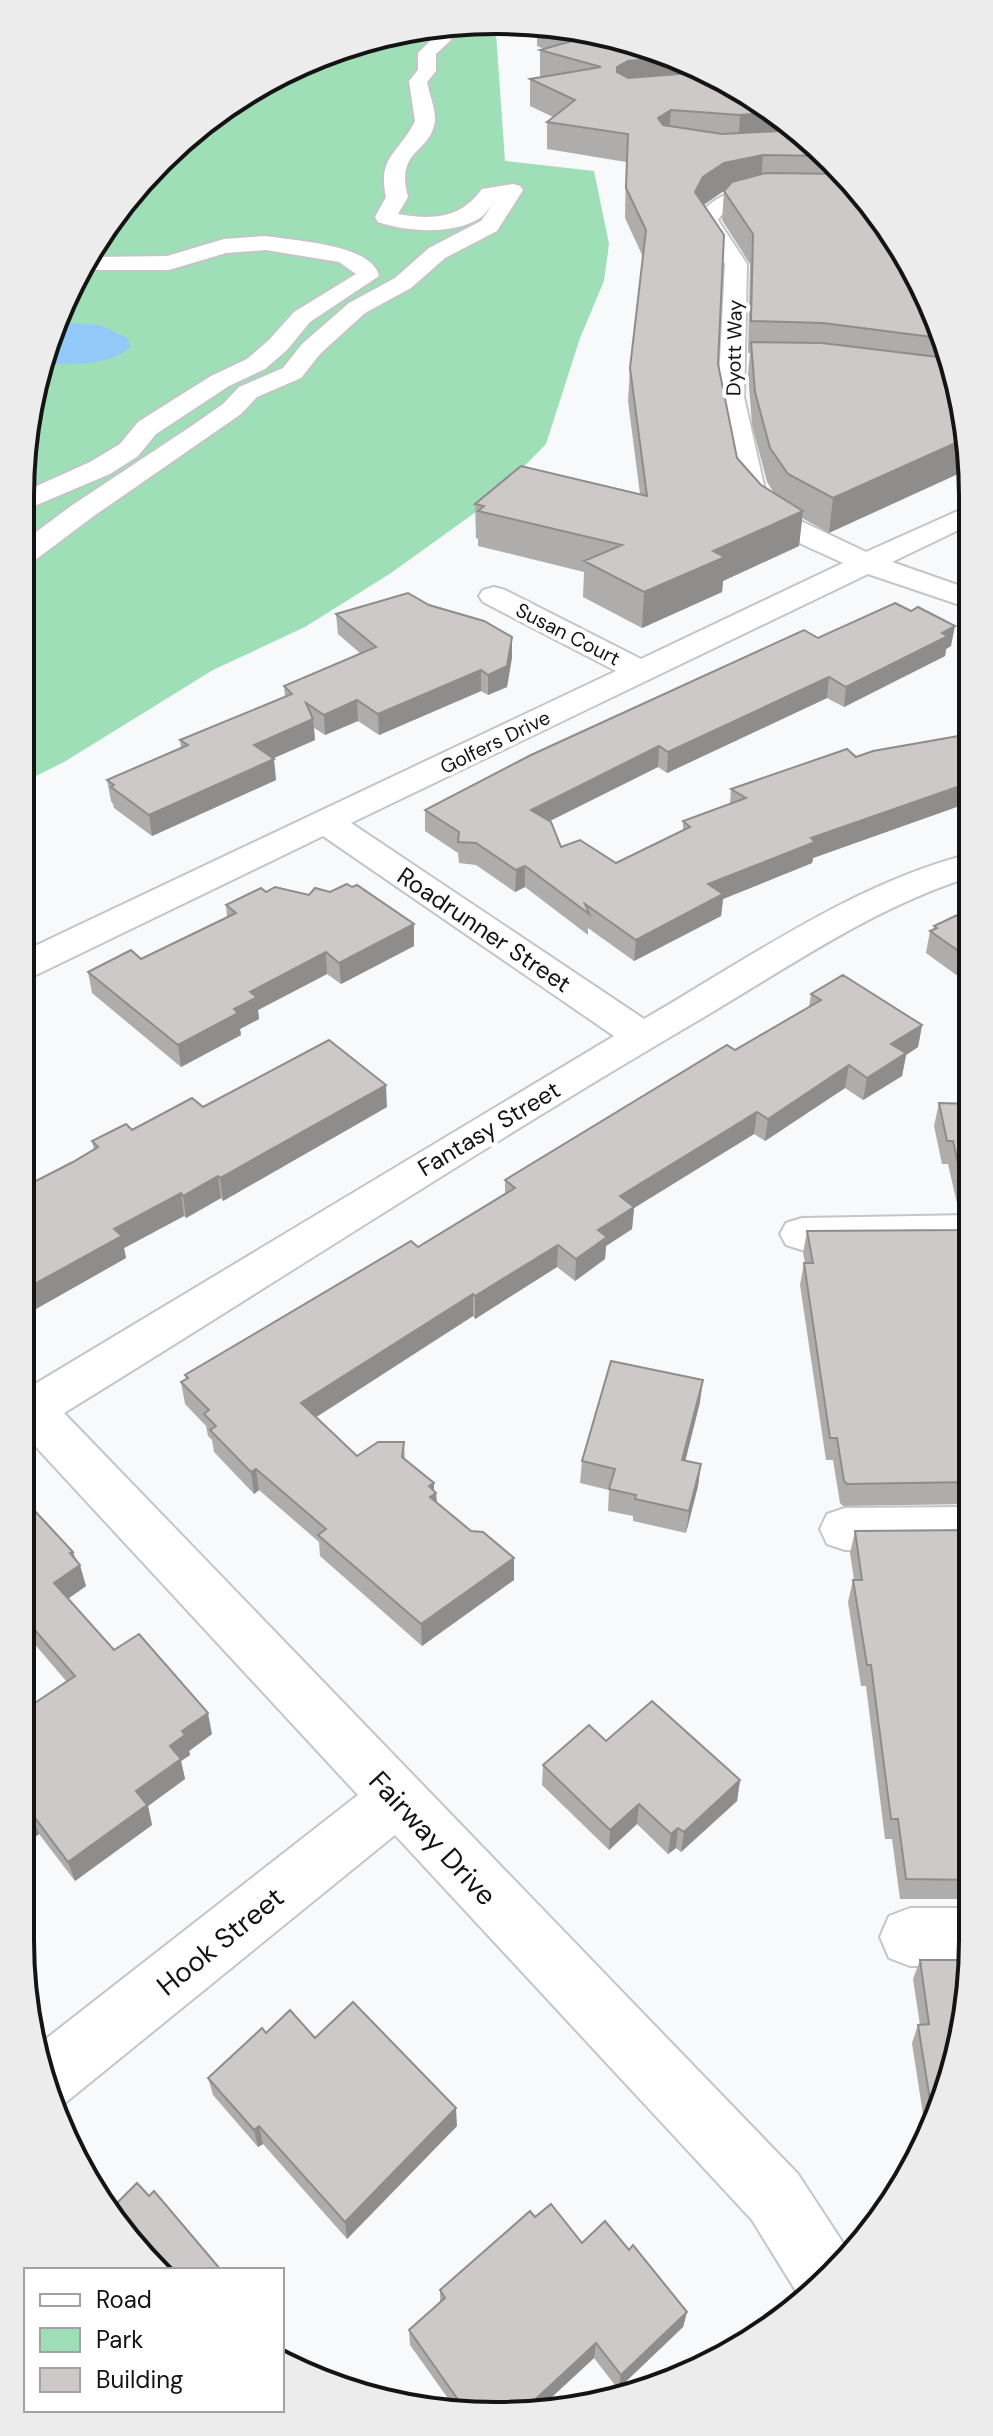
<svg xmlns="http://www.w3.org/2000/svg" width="993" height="2436" viewBox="0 0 993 2436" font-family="'DM Sans',sans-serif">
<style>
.green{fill:#9edfb8}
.water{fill:#93cafa}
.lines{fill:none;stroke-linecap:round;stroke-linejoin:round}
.minor-casing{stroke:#c3c5c6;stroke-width:4}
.minor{fill:#fff;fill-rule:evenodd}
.wall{fill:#afadac;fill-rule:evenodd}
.shaded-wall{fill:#8f8d8c}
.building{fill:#ccc9c8;stroke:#8f8d8c;stroke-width:2}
.labels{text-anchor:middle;stroke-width:8;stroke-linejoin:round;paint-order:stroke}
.far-street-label{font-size:20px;fill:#141415;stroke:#fff}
.street-label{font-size:24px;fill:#141415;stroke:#fff}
.near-street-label{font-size:28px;fill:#141415;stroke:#fff}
.rim{fill:none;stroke:#141415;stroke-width:4}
</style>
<rect width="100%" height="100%" fill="#f7f9fb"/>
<path class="green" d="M 465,21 L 502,26 L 496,33 L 505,161 L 594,171 L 609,244 L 604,281 L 580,338 L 546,444 L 487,504 L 391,573 L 305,627 L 213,670 L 64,762 L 20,784 L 20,497 L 45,344 L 138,183 L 285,69 Z"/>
<path class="water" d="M 58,322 L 100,325 L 127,338 L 131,347 C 106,367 73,364 42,364 L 45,344 Z"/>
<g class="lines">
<defs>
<g id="minor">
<path d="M 449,25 L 451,40 L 436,54 L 436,71 L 427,82 C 429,93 436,110 435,121 C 430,155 395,148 408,197 L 398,214 C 433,220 460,219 482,189 L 513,184 L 520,186 L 523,190 L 497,231 L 445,258 L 411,288 L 365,313 L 320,354 L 301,378 L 257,397 L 241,414 L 91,518 L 30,564 L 20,567 L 20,544 L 71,506 L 190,427 L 223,404 L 239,387 L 283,368 L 302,344 L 349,303 L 395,278 L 429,248 L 481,221 L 497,198 C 492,204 487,213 480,218 C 454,235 406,232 378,222 L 375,217 L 386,197 C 377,156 399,154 415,121 L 409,81 L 418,70 L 418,53 L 433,38 L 433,30 Z"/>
<path d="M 780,188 L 791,194 L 787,198 C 762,205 735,194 718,220 L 747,264 L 744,397 L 765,490 L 784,513 L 866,552 L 969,506 L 969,525 L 892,562 L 969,589 L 969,608 L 868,574 L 351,823 L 644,1019 C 748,959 852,884 970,854 L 970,877 C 868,909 779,974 687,1027 C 476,1151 272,1285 64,1413 L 798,2174 L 849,2252 L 799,2296 L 752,2220 L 395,1835 L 65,2103 L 54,2108 L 45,2093 L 38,2045 L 358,1795 L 24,1434 L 20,1435 L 20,1393 L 614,1036 L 323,836 L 34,976 L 20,980 L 20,953 L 616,671 L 483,602 L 479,596 L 483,590 L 494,587 L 505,590 L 641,659 L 843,563 C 799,542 766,533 737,492 L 718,397 L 725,264 L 696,220 C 716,189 746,188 780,188 Z"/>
<path d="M 266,236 C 294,241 372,244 379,276 L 310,322 L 287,350 L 265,369 L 229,386 L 156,434 L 138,456 L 110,474 L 20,512 L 21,493 L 90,462 L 120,444 L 138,422 L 211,376 L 247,359 L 269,340 L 294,312 L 356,274 L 339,262 L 266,250 L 226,253 L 169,270 L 88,270 L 95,257 L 167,256 L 224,239 Z"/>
<path d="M 971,1215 L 971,1247 L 802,1250 L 786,1245 L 780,1234 L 786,1223 L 802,1218 Z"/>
<path d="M 972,1507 L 972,1549 L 845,1550 L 827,1544 L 820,1529 L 827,1514 L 845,1508 Z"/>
<path d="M 910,1908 L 973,1908 L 973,1940 L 969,1966 L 910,1966 L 889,1958 L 880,1937 L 889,1916 Z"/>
</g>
</defs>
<use href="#minor" class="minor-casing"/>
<use href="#minor" class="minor"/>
</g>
<g class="wall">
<path d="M 537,31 L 649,45 L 761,100 L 855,183 L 924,286 L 969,434 L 829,533 L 802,518 L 799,546 L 723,581 L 722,592 L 642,628 L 583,597 L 584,572 L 478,546 L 478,539 L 476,538 L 475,504 L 640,494 L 628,401 L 630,368 L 643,257 L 625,218 L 626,162 L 547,149 L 547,122 L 553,117 L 530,106 L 530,79 L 542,77 L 540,76 L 540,50 L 544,49 L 537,46 ZM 724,191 L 722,220 L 750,264 L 748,353 L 750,353 L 748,374 L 752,425 L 767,482 L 774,493 L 761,485 L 737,458 L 718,364 L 704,205 Z"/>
<path d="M 429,605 L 512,637 L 512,657 L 507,687 L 488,695 L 481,691 L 379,735 L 358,721 L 325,735 L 314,728 L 315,740 L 273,758 L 276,780 L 152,836 L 114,808 L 113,804 L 111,801 L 107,780 L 181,748 L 180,740 L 285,697 L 284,686 L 361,654 L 338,634 L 336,614 Z"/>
<path d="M 818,638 L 951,646 L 946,649 L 945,656 L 844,707 L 827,698 L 667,773 L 658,767 L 549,821 L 561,847 L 616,863 L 683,831 L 683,821 L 730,804 L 731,789 L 856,757 L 970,734 L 970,808 L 968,808 L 965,804 L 813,858 L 812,863 L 723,899 L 721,916 L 634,961 L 588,928 L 588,935 L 525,887 L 515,892 L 476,865 L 459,863 L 458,853 L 425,831 L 425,810 Z"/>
<path d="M 266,892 L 309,895 L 330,892 L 414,924 L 414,946 L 341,984 L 327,974 L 258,1010 L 259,1019 L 240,1029 L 241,1035 L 181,1067 L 92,993 L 88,972 L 141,959 L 227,917 L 226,905 Z"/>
<path d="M 970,909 L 970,985 L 926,953 L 930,931 L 934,929 L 934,926 Z"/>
<path d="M 811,994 L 922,1025 L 918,1047 L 906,1055 L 902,1076 L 863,1100 L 845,1088 L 765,1141 L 754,1134 L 634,1208 L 632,1229 L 606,1246 L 605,1259 L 575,1281 L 557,1267 L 475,1319 L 473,1316 L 316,1417 L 357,1456 L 404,1442 L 405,1460 L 434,1483 L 434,1491 L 436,1493 L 437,1503 L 471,1531 L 514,1558 L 514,1580 L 422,1646 L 320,1556 L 319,1542 L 259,1490 L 254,1494 L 214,1452 L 212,1440 L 208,1436 L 206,1426 L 185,1404 L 181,1382 L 186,1379 L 185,1375 L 418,1247 L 505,1194 L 505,1180 L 809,1007 Z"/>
<path d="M 939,1103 L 971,1104 L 971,1214 L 959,1212 L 948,1164 L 942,1164 L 934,1126 Z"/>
<path d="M 203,1107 L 387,1107 L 223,1201 L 221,1198 L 186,1218 L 184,1216 L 124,1248 L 126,1258 L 20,1318 L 20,1189 L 94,1150 L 92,1141 Z"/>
<path d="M 971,1228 L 972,1504 L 843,1506 L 840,1503 L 833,1460 L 826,1460 L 800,1285 L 804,1263 L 805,1263 L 803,1253 L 807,1231 L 959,1230 Z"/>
<path d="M 700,1402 L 685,1461 L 701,1464 L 698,1486 L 686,1533 L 633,1521 L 633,1516 L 608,1511 L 609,1490 L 580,1483 L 582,1461 Z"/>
<path d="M 20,1495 L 73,1552 L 86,1586 L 68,1599 L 114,1650 L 212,1734 L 189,1751 L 190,1755 L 181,1761 L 185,1779 L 148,1806 L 152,1825 L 75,1881 L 39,1834 L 20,1848 L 67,1682 L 20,1627 Z"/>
<path d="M 972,1530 L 973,1899 L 900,1899 L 892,1839 L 885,1839 L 866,1686 L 861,1686 L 848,1602 L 853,1580 L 854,1580 L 850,1553 L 855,1531 Z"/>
<path d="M 606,1741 L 740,1780 L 737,1801 L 681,1852 L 676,1848 L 668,1854 L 637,1824 L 609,1850 L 542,1785 L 543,1765 Z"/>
<path d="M 920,1960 L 948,2092 L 926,2134 L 912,2043 L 918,2025 L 920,2025 L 913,1979 Z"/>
<path d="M 266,2033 L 315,2038 L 457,2126 L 347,2239 L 263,2144 L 258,2147 L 213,2095 L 208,2078 Z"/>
<path d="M 535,2217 L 582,2243 L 629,2250 L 687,2312 L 683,2327 L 618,2389 L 594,2358 L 540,2408 L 457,2411 L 410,2345 L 409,2330 L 440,2302 L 440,2290 Z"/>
</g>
<g class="shaded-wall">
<path d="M 674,57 L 718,79 L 616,94 L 617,67 L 628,61 Z"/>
<path d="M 671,110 L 669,137 L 658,118 Z"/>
<path d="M 774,112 L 802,136 L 738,143 L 740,115 Z"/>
<path d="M 763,155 L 761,184 L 722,192 L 701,206 L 695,192 L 703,177 L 724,163 Z"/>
<path d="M 969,437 L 969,469 L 829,533 L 833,498 Z"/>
<path d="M 803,511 L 799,546 L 723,581 L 722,592 L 642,628 L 644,592 L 713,551 Z"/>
<path d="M 955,626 L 951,646 L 946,649 L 945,656 L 844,707 L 846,687 Z"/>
<path d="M 512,637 L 512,657 L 507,687 L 488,695 L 488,675 Z"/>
<path d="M 481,670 L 481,691 L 379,735 L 378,714 Z"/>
<path d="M 829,677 L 827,698 L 667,773 L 668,752 Z"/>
<path d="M 357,700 L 358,721 L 325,735 L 324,715 Z"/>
<path d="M 313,719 L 315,740 L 256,766 L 254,745 Z"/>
<path d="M 659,746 L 658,767 L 530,831 L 531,810 Z"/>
<path d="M 274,759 L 276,780 L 152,836 L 149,815 Z"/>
<path d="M 969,783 L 965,804 L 813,858 L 812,863 L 723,899 L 721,916 L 634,961 L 636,940 L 708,884 L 811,838 Z"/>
<path d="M 525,866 L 525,887 L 515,892 L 516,870 Z"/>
<path d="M 20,882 L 23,899 L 20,900 Z"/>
<path d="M 414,924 L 414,946 L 341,984 L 339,963 Z"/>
<path d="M 326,952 L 327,974 L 258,1010 L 259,1019 L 240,1029 L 241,1035 L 181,1067 L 178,1045 L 250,992 Z"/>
<path d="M 922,1025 L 918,1047 L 906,1055 L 902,1076 L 863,1100 L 867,1078 L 891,1044 Z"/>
<path d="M 849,1065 L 845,1088 L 765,1141 L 768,1119 Z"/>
<path d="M 22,1070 L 27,1093 L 20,1096 L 20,1071 Z"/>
<path d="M 386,1085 L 387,1107 L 223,1201 L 220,1178 Z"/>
<path d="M 757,1112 L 754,1134 L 634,1208 L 632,1229 L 606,1246 L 605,1259 L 575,1281 L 576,1259 L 598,1230 L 620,1196 Z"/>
<path d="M 218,1176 L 221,1198 L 186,1218 L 183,1196 Z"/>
<path d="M 181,1193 L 184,1216 L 124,1248 L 126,1258 L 20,1318 L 20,1292 L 114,1229 Z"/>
<path d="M 558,1245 L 557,1267 L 475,1319 L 475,1296 Z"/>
<path d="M 473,1294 L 473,1316 L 304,1425 L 301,1403 Z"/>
<path d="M 703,1380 L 700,1402 L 680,1482 L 682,1460 Z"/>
<path d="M 701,1464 L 698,1486 L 686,1533 L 689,1511 Z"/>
<path d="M 256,1469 L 259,1490 L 254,1494 L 251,1472 Z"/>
<path d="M 434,1483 L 434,1494 L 436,1493 L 437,1514 L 431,1519 L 429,1486 Z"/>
<path d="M 73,1552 L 77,1567 L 80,1565 L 86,1586 L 60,1604 L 54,1583 L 70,1553 Z"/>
<path d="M 514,1558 L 514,1580 L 422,1646 L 421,1624 Z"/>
<path d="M 208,1713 L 212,1734 L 189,1751 L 190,1755 L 181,1761 L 185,1779 L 148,1806 L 152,1825 L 75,1881 L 68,1862 L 136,1791 L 170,1746 L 182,1731 Z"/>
<path d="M 740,1780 L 737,1801 L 681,1852 L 684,1832 Z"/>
<path d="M 639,1804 L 637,1824 L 609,1850 L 610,1830 Z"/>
<path d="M 32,1814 L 39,1834 L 20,1848 L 20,1823 Z"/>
<path d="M 678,1828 L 676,1848 L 668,1854 L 671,1834 Z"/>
<path d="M 456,2108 L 457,2126 L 347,2239 L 345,2222 Z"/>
<path d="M 259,2126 L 263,2144 L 258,2147 L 254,2130 Z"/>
<path d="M 687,2312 L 683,2327 L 618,2389 L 621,2375 Z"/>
<path d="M 596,2343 L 594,2358 L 540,2408 L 525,2409 Z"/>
</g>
<g class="building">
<path d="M 579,36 L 649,45 L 674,57 L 628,61 L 617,67 L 617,72 L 628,78 L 704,72 L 761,100 L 774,112 L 740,115 L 671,110 L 658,118 L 663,125 L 722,134 L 781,131 L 794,129 L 825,156 L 763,155 L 724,163 L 703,177 L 695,192 L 724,235 L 718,364 L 737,458 L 761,485 L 803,511 L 713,551 L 725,557 L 644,592 L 584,561 L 622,545 L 478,511 L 484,506 L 475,504 L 521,466 L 647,496 L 630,368 L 646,230 L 626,188 L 628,134 L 547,122 L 575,100 L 530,79 L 601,67 L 540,50 L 583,38 Z"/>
<path d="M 766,173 L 846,174 L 855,183 L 924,286 L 940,338 L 823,323 L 751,321 L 753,234 L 724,191 L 732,182 Z"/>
<path d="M 751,342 L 822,343 L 946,358 L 969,437 L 833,498 L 788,474 L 770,448 L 755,392 Z"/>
<path d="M 408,593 L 429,605 L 484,621 L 512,637 L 507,666 L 488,675 L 481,670 L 378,714 L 357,700 L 324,715 L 306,703 L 313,719 L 254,745 L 274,759 L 149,815 L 111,787 L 114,785 L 107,780 L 188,745 L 180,740 L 292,694 L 284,686 L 376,647 L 336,614 Z"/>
<path d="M 895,603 L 911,611 L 918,607 L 955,626 L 942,633 L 948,636 L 846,687 L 829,677 L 668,752 L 659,746 L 531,810 L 551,822 L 561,847 L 580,840 L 616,863 L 690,827 L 683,821 L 746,798 L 731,789 L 847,749 L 856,757 L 873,751 L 970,734 L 970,784 L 969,783 L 811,838 L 815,842 L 708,884 L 723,894 L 636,940 L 585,904 L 589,914 L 525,866 L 516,870 L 476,843 L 458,842 L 459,832 L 425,810 L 531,755 L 804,630 L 818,638 Z"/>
<path d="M 347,884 L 352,887 L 357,885 L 414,924 L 339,963 L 326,952 L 250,992 L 257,997 L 234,1009 L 238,1013 L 178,1045 L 88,972 L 131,950 L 141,959 L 236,913 L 226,905 L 261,888 L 266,892 L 275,887 L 309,895 L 315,888 L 330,892 Z"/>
<path d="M 970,909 L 970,959 L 930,931 L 937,928 L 934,926 Z"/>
<path d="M 843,975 L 922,1025 L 891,1044 L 906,1053 L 867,1078 L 849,1065 L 768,1119 L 757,1112 L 620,1196 L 634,1207 L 598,1230 L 607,1237 L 576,1259 L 558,1245 L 475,1296 L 473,1294 L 301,1403 L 357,1456 L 378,1442 L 404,1442 L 402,1457 L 434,1483 L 429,1486 L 436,1493 L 430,1497 L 471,1531 L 483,1532 L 514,1558 L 421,1624 L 318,1535 L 326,1529 L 256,1469 L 251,1472 L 210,1430 L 216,1426 L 204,1414 L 209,1410 L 181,1382 L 188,1378 L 185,1375 L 411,1241 L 418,1247 L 515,1188 L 505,1180 L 727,1045 L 735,1050 L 821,1000 L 811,994 Z"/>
<path d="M 329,1040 L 386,1085 L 220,1178 L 218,1176 L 183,1196 L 181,1193 L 114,1229 L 122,1236 L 20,1292 L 20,1189 L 73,1162 L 98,1147 L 92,1141 L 126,1124 L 132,1130 L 192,1098 L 203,1107 Z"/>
<path d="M 939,1103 L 971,1104 L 971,1191 L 964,1190 L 953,1141 L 947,1141 Z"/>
<path d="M 971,1228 L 972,1482 L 847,1484 L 844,1481 L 837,1438 L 830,1438 L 804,1263 L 813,1263 L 807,1231 L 959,1230 Z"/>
<path d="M 611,1361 L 703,1380 L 682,1460 L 701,1464 L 689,1511 L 635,1499 L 636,1495 L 609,1489 L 615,1469 L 582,1461 Z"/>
<path d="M 20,1495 L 73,1552 L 70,1553 L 80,1565 L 54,1583 L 114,1650 L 139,1634 L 208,1713 L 182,1731 L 185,1735 L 170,1746 L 181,1759 L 136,1791 L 147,1805 L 68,1862 L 32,1814 L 20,1823 L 20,1713 L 75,1676 L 20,1613 Z"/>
<path d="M 972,1530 L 973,1880 L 906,1879 L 898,1819 L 891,1819 L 871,1665 L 867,1665 L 853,1580 L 862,1580 L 855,1531 Z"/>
<path d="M 652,1701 L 740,1780 L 684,1832 L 678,1828 L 671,1834 L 639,1804 L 610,1830 L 543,1765 L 589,1725 L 606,1741 Z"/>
<path d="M 920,1960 L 970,1960 L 948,2092 L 933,2119 L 918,2025 L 929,2024 Z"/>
<path d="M 353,2002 L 456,2108 L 345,2222 L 259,2126 L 254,2130 L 208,2078 L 262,2028 L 266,2033 L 290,2010 L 315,2038 Z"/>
<path d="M 137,2183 L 149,2196 L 154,2191 L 221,2270 L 158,2270 L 138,2253 L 112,2208 Z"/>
<path d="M 551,2204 L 582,2243 L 605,2221 L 629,2250 L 633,2245 L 687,2312 L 621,2375 L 596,2343 L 525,2409 L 466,2411 L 409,2330 L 445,2298 L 440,2290 L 530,2211 L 535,2217 Z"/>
</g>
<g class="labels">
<g class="far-street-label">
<text transform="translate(734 348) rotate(-89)" y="7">Dyott Way</text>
<text transform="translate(568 634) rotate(27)" y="7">Susan Court</text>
<text transform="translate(495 742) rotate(-26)" y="7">Golfers Drive</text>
</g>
<g class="street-label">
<text transform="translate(484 930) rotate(34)" y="8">Roadrunner Street</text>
<text transform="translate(489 1129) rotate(-31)" y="8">Fantasy Street</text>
</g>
<g class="near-street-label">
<text transform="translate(433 1838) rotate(47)" y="10">Fairway Drive</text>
<text transform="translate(220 1941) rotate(-39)" y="10">Hook Street</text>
</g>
</g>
<path d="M0 0H993V2436H0ZM496 34H497A462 462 0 0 1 959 496V1940A462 462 0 0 1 497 2402H496A462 462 0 0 1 34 1940V496A462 462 0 0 1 496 34Z" fill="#ececec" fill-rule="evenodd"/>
<path class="rim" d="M496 34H497A462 462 0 0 1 959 496V1940A462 462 0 0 1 497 2402H496A462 462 0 0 1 34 1940V496A462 462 0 0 1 496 34Z"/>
<rect x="24" y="2268" width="260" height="144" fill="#ffffff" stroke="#a1a1a1" stroke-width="2"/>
<rect x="40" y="2294" width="40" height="12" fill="#ffffff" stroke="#a1a1a1" stroke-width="2"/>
<text x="96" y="2308" font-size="24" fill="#141415">Road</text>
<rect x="40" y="2328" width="40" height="24" fill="#9edfb8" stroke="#a1a1a1" stroke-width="2"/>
<text x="96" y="2348" font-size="24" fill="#141415">Park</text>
<rect x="40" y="2368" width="40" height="24" fill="#ccc9c8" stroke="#a1a1a1" stroke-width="2"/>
<text x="96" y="2388" font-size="24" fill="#141415">Building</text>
</svg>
